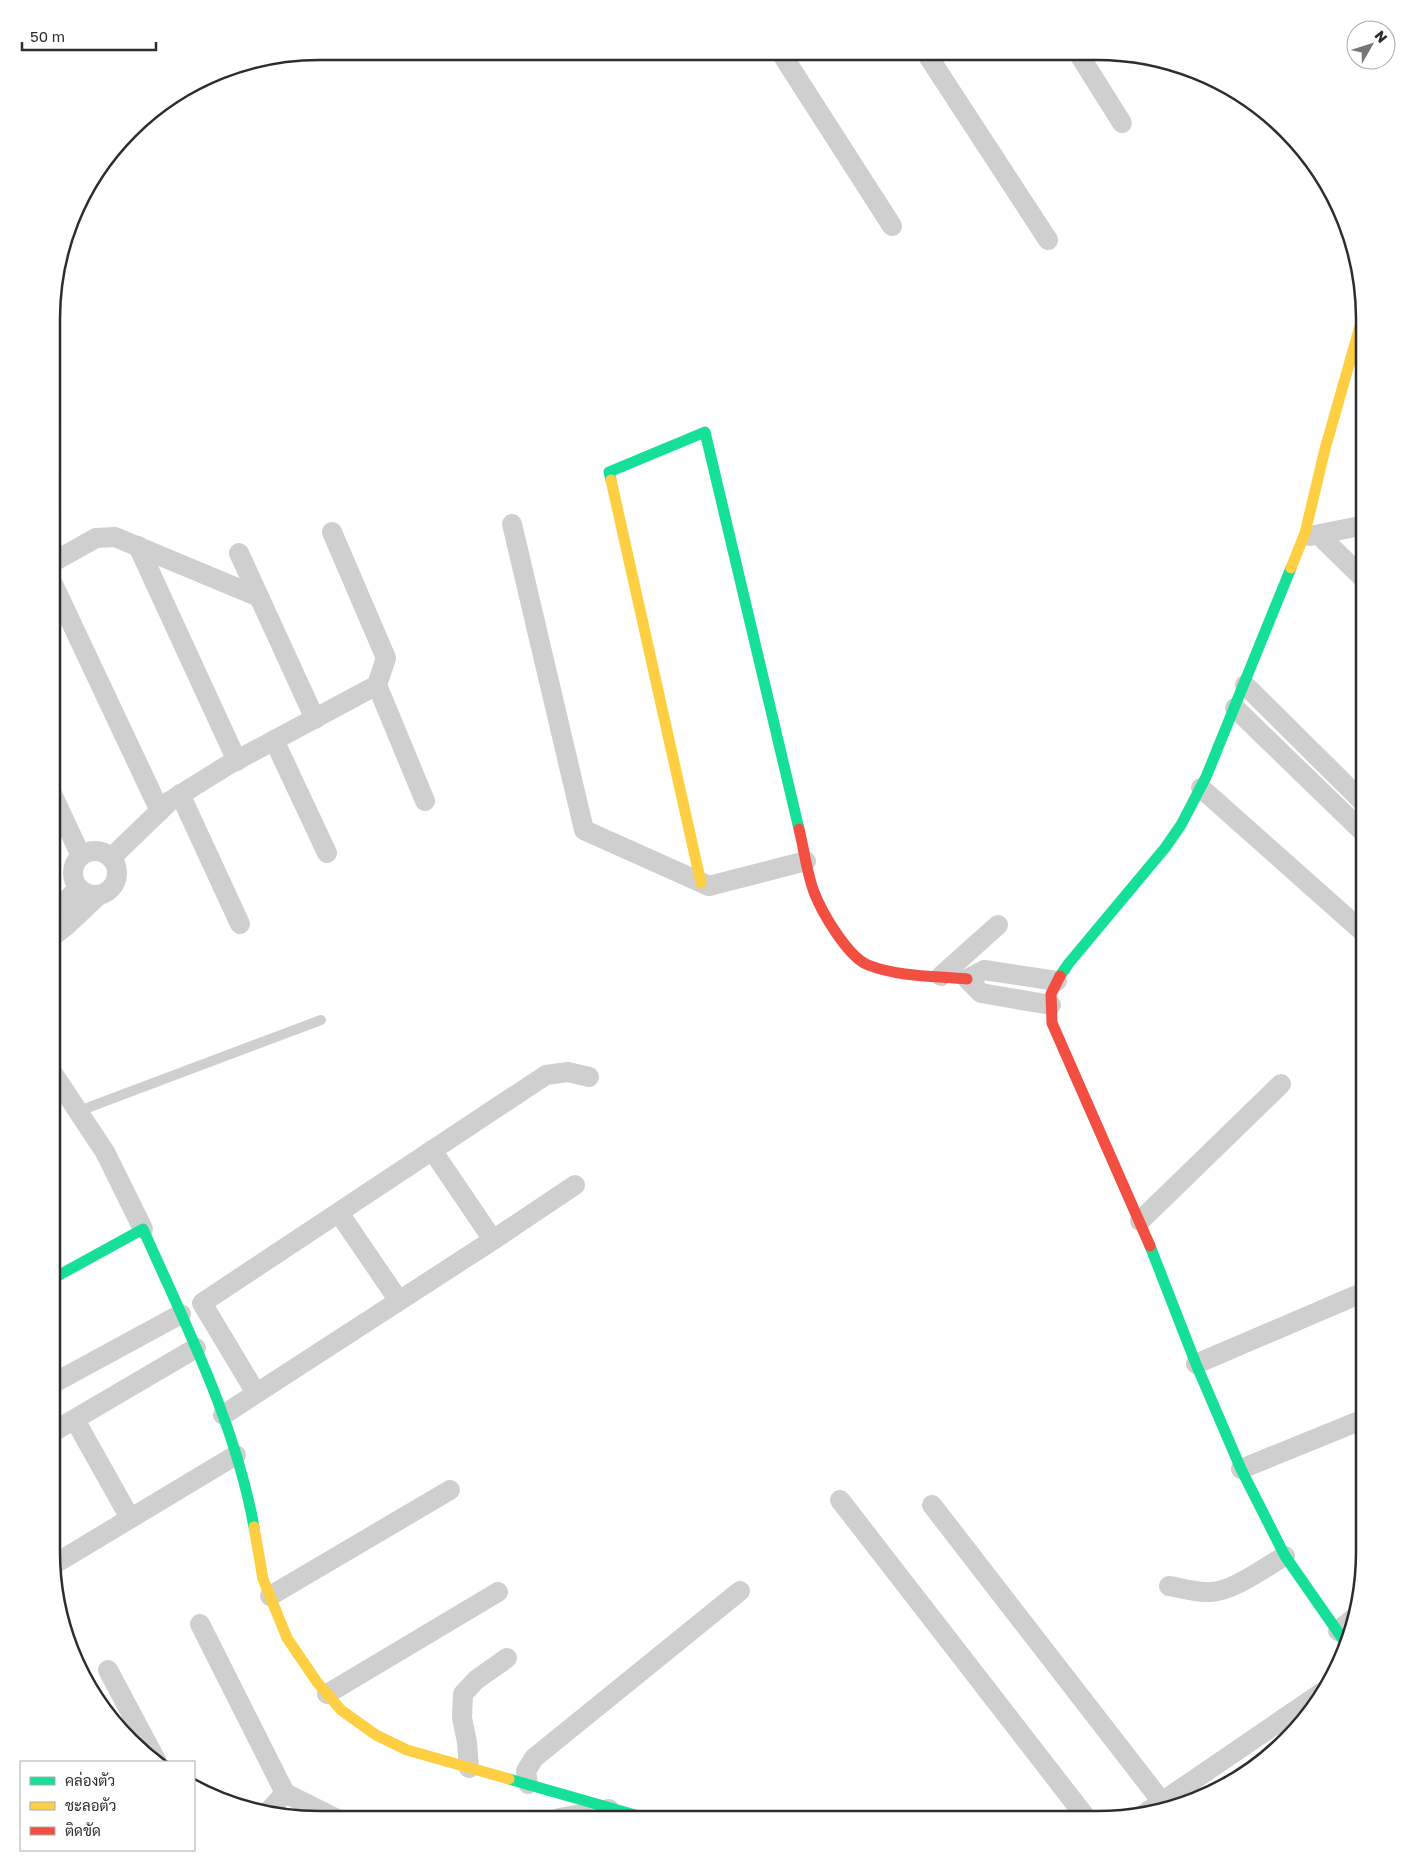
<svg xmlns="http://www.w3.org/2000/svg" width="1416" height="1871" viewBox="0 0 1416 1871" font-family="'Golos Text',Sarabun,sans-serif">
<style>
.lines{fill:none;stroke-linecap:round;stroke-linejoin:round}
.lane{stroke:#cfcfcf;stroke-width:10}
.street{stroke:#cfcfcf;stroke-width:20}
.fast{stroke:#16e098;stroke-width:11}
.slow{stroke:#ffcf43;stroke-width:11}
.jam{stroke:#f24e42;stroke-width:11}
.rim{fill:none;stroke:#2d2d2d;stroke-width:2.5}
</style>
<rect width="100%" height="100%" fill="#fff"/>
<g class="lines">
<path class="lane" d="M 79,1111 L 321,1020"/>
<g class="street">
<path d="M 781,53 L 892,226"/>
<path d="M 926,53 L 1048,240"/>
<path d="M 1078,53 L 1122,123"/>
<path d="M 512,524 L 584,830 L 709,886 L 806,861"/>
<path d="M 1319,535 L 1365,580"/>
<path d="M 1310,536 L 1365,525"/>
<path d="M 138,546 L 237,761"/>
<path d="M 239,553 L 315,719"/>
<path d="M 53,562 L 96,538 L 115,537 L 259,597"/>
<path d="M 53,584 L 160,811"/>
<path d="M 377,685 L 425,801"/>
<path d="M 1245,685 L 1365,804"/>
<path d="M 1235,708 L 1365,834"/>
<path d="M 274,740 L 327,853"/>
<path d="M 1201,788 L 1363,932"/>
<path d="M 180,794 L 240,924"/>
<path d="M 53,796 L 81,856"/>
<circle cx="95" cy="873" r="22"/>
<path d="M 111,858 L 170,801 L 228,765 L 377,685 L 386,658 L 332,532"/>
<path d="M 52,911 L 65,902 L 78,888"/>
<path d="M 52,937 L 66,926 L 99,895"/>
<path d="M 941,976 L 998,925"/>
<path d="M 1051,1005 L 981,993 L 967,979 L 984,970 L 1057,981"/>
<path d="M 52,1072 L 105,1152 L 143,1229"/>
<path d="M 432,1150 L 493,1240"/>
<path d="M 339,1213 L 399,1301"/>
<path d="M 1140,1221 L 1281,1084"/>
<path d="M 1196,1364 L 1364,1292"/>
<path d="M 52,1384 L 181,1314"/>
<path d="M 256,1393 L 202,1303 L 546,1075 L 568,1072 L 589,1077"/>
<path d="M 223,1415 L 493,1240 L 575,1185"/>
<path d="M 75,1420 L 130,1518"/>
<path d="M 51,1433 L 196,1348"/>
<path d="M 1241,1469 L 1364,1419"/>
<path d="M 840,1500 L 1088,1820"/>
<path d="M 932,1505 L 1162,1802"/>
<path d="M 53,1565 L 236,1455"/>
<path d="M 1169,1586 C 1182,1588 1198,1593 1211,1592 C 1234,1591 1265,1567 1285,1556"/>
<path d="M 270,1596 L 450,1490"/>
<path d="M 200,1624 L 285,1793 L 335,1818"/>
<path d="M 1338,1631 L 1355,1617"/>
<path d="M 108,1670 L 157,1762"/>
<path d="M 327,1694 L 498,1592"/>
<path d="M 469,1768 L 467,1742 L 462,1718 L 463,1694 L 476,1680 L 507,1658"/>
<path d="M 528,1784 L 526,1771 L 534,1758 L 740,1591"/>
<path d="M 267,1813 L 285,1793"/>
<path d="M 1144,1814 L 1324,1691"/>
<path d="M 559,1818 L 609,1809"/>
</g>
<g class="fast">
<path d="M 611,480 L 609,472 L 705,432 L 799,829"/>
<path d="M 1060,976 L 1069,963 L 1165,848 L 1181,825 L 1206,777 L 1291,568"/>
<path d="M 1150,1246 L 1196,1364 L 1241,1469 L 1285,1556 L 1347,1645"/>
<path d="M 52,1279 L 143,1229 C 186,1326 235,1422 254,1527"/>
<path d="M 509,1779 L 649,1819"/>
</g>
<g class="slow">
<path d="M 611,480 L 701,883"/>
<path d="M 1291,568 L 1305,533 L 1325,449 L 1364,312"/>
<path d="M 254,1527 L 263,1579 L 287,1638 L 317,1682 L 341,1710 L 376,1735 L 407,1750 L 509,1779"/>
</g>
<g class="jam">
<path d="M 799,829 C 804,849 807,874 814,892 C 822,913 848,957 868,965 C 899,977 935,976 967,979"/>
<path d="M 1060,976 L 1051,994 L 1052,1023 L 1150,1246"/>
</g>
</g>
<path d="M0 0H1416V1871H0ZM319 60H1097A259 259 0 0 1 1356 319V1552A259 259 0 0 1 1097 1811H319A259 259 0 0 1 60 1552V319A259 259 0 0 1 319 60Z" fill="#fff" fill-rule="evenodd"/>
<path class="rim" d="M319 60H1097A259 259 0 0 1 1356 319V1552A259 259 0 0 1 1097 1811H319A259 259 0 0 1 60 1552V319A259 259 0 0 1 319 60Z"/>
<rect x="20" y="1761" width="175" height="90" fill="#ffffff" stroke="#ababab"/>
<rect x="30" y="1777" width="25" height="8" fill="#16e098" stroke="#ababab"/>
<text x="65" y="1786" font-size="15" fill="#2d2d2d">คล่องตัว</text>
<rect x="30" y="1802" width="25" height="8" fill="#ffcf43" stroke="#ababab"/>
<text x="65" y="1811" font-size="15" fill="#2d2d2d">ชะลอตัว</text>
<rect x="30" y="1827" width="25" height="8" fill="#f24e42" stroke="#ababab"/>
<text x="65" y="1836" font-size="15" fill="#2d2d2d">ติดขัด</text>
<g transform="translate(1371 45) rotate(51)"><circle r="24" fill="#ffffff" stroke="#ababab"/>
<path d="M0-4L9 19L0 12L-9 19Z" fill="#767676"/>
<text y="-8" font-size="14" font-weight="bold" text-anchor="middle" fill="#2d2d2d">N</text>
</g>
<path d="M22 42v8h134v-8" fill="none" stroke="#2d2d2d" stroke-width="2.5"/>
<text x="30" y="42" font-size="15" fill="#2d2d2d" stroke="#ffffff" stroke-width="4" paint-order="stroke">50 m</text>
</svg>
